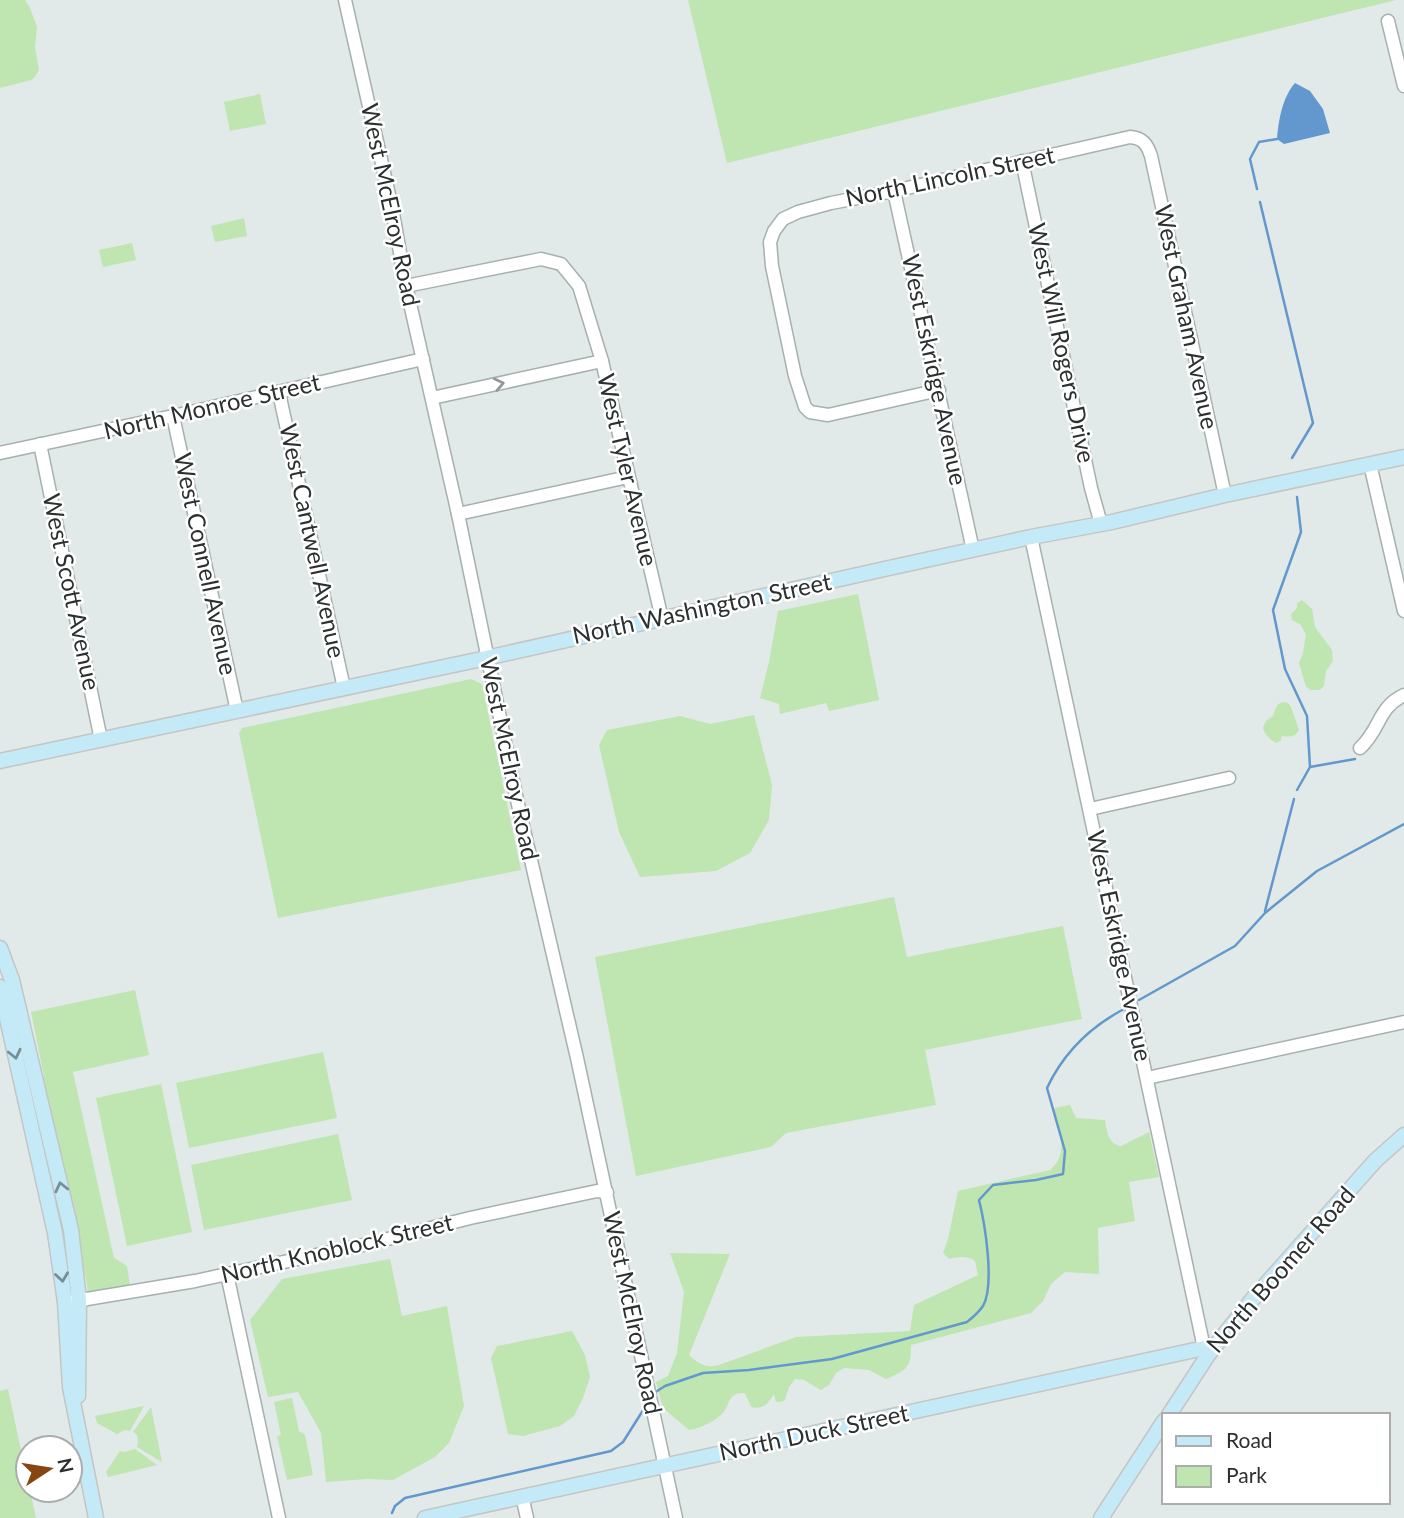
<svg xmlns="http://www.w3.org/2000/svg" width="1404" height="1518" viewBox="0 0 1404 1518" font-family="Lato,sans-serif">
<style>
.green{fill:#bfe5b1}
.water{fill:#6298cd}
.lines{fill:none;stroke-linecap:round;stroke-linejoin:round}
.stream{stroke:#6298cd;stroke-width:2.5}
.minor-casing{stroke:#a8afaf;stroke-width:15}
.major-casing{stroke:#c4c5c5;stroke-width:17}
.minor{stroke:#fff;stroke-width:12}
.major{stroke:#c5eaf7;stroke-width:14}
.oneway{stroke:#969898}
.oneway2{stroke:#798d94}
.labels{text-anchor:middle;stroke-width:5;stroke-linejoin:round;paint-order:stroke}
.street-label{font-size:24px;fill:#2d3030;stroke:#fff}
</style>
<rect width="100%" height="100%" fill="#e1eae9"/>
<g class="green">
<path d="M 0,0 L 25,0 L 30,8 L 37,27 L 35,48 L 39,70 L 34,78 L 31,80 L 0,88 Z"/>
<path d="M 688,0 L 1396,0 L 727,163 Z"/>
<path d="M 260,94 L 266,124 L 230,131 L 224,102 Z"/>
<path d="M 244,218 L 247,236 L 215,242 L 211,226 Z"/>
<path d="M 132,243 L 136,260 L 103,267 L 99,250 Z"/>
<path d="M 858,594 L 879,700 L 829,711 L 826,703 L 780,714 L 779,704 L 760,698 L 769,662 L 778,611 Z"/>
<path d="M 1302,600 L 1312,609 L 1315,627 L 1332,650 L 1333,661 L 1326,671 L 1324,686 L 1320,690 L 1311,690 L 1306,687 L 1299,663 L 1303,653 L 1306,634 L 1300,624 L 1292,620 L 1291,614 L 1297,608 L 1297,603 Z"/>
<path d="M 471,679 L 482,684 L 521,870 L 278,918 L 239,733 L 242,728 Z"/>
<path d="M 1283,702 L 1288,703 L 1291,707 L 1299,730 C 1295,737 1289,737 1282,736 L 1281,740 L 1277,743 C 1271,741 1263,733 1263,727 L 1266,721 L 1273,716 C 1276,709 1275,704 1283,702 Z"/>
<path d="M 754,715 L 772,785 L 769,820 L 750,853 L 716,871 L 640,877 L 619,832 L 599,745 L 607,730 L 680,716 L 710,724 Z"/>
<path d="M 894,897 L 907,957 L 1063,926 L 1082,1019 L 925,1050 L 936,1105 L 786,1133 L 771,1147 L 636,1176 L 595,957 Z"/>
<path d="M 135,990 L 149,1055 L 73,1072 L 114,1258 L 127,1266 L 131,1292 L 88,1299 L 87,1284 L 42,1078 L 44,1077 L 31,1012 Z"/>
<path d="M 323,1052 L 337,1118 L 189,1148 L 176,1083 Z"/>
<path d="M 161,1084 L 192,1232 L 127,1246 L 96,1098 Z"/>
<path d="M 1070,1105 L 1076,1118 L 1105,1120 C 1107,1131 1108,1144 1121,1146 L 1149,1132 L 1159,1177 L 1129,1182 L 1135,1221 L 1098,1228 L 1099,1274 L 1065,1272 L 1051,1284 L 1043,1301 L 1031,1313 L 911,1345 C 911,1368 907,1370 886,1379 L 869,1370 L 844,1368 L 836,1373 L 829,1385 L 821,1390 L 804,1380 L 795,1379 L 789,1387 L 785,1400 L 781,1402 L 776,1402 L 774,1394 C 768,1404 763,1410 751,1407 L 745,1393 C 726,1392 731,1406 721,1415 C 713,1422 699,1429 689,1430 L 663,1408 L 656,1382 L 668,1376 L 677,1353 L 684,1292 L 670,1253 L 730,1254 L 689,1355 C 697,1363 707,1369 719,1365 L 796,1337 L 910,1331 L 914,1305 L 978,1275 L 975,1261 C 967,1255 959,1257 949,1259 L 943,1253 L 948,1239 L 958,1191 L 1050,1170 C 1069,1154 1060,1132 1053,1112 L 1055,1108 Z"/>
<path d="M 338,1134 L 352,1200 L 204,1230 L 191,1165 Z"/>
<path d="M 390,1259 L 402,1316 L 447,1306 L 464,1406 L 449,1443 L 435,1457 L 393,1480 L 368,1479 L 326,1482 L 321,1433 L 298,1392 L 268,1397 L 250,1320 L 282,1279 Z"/>
<path d="M 572,1331 L 585,1355 L 590,1377 L 583,1398 L 574,1416 L 560,1426 L 523,1436 L 508,1434 L 491,1358 L 497,1346 Z"/>
<path d="M 8,1389 L 28,1483 L 28,1490 L 30,1490 L 36,1518 L 0,1518 L 0,1391 Z"/>
<path d="M 292,1398 L 299,1431 L 305,1435 L 313,1475 L 287,1480 L 277,1436 L 281,1435 L 274,1402 Z"/>
<path d="M 144,1406 L 130,1431 L 125,1430 L 117,1434 L 97,1423 L 95,1416 Z"/>
<path d="M 151,1407 L 162,1462 L 137,1447 L 138,1442 L 137,1435 L 133,1432 Z"/>
<path d="M 135,1449 L 157,1465 L 108,1477 L 106,1472 L 120,1451 L 124,1452 Z"/>
</g>
<path class="water" d="M 1295,83 L 1310,91 L 1323,109 L 1330,133 L 1284,144 L 1277,139 C 1278,121 1283,96 1295,83 Z"/>
<g class="lines">
<g class="stream">
<path d="M 1257,189 L 1250,159 L 1259,142 L 1277,139"/>
<path d="M 1260,202 L 1313,423 L 1292,458"/>
<path d="M 1297,497 L 1301,532 L 1273,610 L 1285,669 L 1307,716 L 1310,767"/>
<path d="M 1297,790 L 1310,767 L 1355,759"/>
<path d="M 1265,911 L 1294,799"/>
<path d="M 1139,1000 L 1235,946 L 1265,913 L 1317,871 L 1404,824"/>
<path d="M 654,1393 L 665,1386 L 703,1373 L 749,1370 L 832,1359 L 967,1322 C 972,1318 979,1312 983,1306 C 995,1285 985,1224 979,1200 L 993,1185 L 1036,1180 L 1063,1174 L 1065,1151 L 1047,1088 C 1063,1054 1090,1027 1124,1009"/>
<path d="M 392,1513 L 395,1506 L 405,1498 L 611,1451 L 623,1442 L 647,1404"/>
</g>
<defs>
<g id="minor">
<path d="M 345,0 L 392,208 L 406,286 L 458,514 L 517,800 L 577,1058 L 676,1518"/>
<path d="M 1388,21 L 1404,86"/>
<path d="M 1022,161 L 1091,488 L 1101,524"/>
<path d="M 894,191 L 973,550"/>
<path d="M 406,286 L 541,259 L 561,264 L 579,286 L 602,361 L 662,619"/>
<path d="M 939,390 L 828,415 L 810,412 L 805,407 L 795,376 L 772,266 L 770,242 L 774,231 L 783,219 L 798,212 L 831,203 L 894,191 L 1130,137 C 1143,138 1147,144 1151,156 L 1225,495"/>
<path d="M 279,393 L 344,688"/>
<path d="M 432,398 L 602,361"/>
<path d="M 173,416 L 237,711"/>
<path d="M 40,444 L 101,740"/>
<path d="M 0,453 L 173,416 L 423,359"/>
<path d="M 1370,464 L 1404,611"/>
<path d="M 458,514 L 628,477"/>
<path d="M 1031,537 L 1204,1348 L 1207,1354"/>
<path d="M 1360,748 C 1381,729 1377,708 1404,695"/>
<path d="M 1090,809 L 1229,778"/>
<path d="M 1147,1078 L 1404,1022"/>
<path d="M 227,1274 L 279,1518"/>
<path d="M 69,1302 L 195,1281 L 372,1243 L 470,1218 L 597,1191 L 607,1192"/>
<path d="M 522,1496 L 527,1518"/>
</g>
<g id="major">
<path d="M 0,761 L 477,660 L 889,568 L 1031,537 L 1112,522 L 1225,495 L 1404,457"/>
<path d="M 0,948 L 12,980 L 71,1230 L 79,1300 L 78,1396"/>
<path d="M 0,987 L 55,1233 L 65,1302 L 70,1387 L 96,1518"/>
<path d="M 1169,1415 L 1208,1355 L 1251,1301 L 1375,1161 L 1404,1135"/>
<path d="M 425,1518 L 1204,1348"/>
<path d="M 1101,1518 L 1164,1421"/>
</g>
</defs>
<use href="#minor" class="minor-casing"/>
<use href="#major" class="major-casing"/>
<use href="#minor" class="minor"/>
<use href="#major" class="major"/>
</g>
<defs><path id="oneway-chevron" d="M-2-3.5L2.5 0L-2 3.5" fill="none" stroke-width="1.6" stroke-linecap="round" stroke-linejoin="round" transform="scale(1.75)"/></defs>
<use class="oneway" href="#oneway-chevron" transform="translate(499 384) rotate(-12)"/>
<g class="oneway2">
<use href="#oneway-chevron" transform="translate(15 1054) rotate(77)"/>
<use href="#oneway-chevron" transform="translate(61 1187) rotate(-103)"/>
<use href="#oneway-chevron" transform="translate(62 1277) rotate(82)"/>
</g>
<g class="labels">
<g class="street-label">
<text transform="translate(950 177) rotate(-12)" y="8">North Lincoln Street</text>
<text transform="translate(390 205) rotate(78)" y="8">West McElroy Road</text>
<text transform="translate(1186 317) rotate(78)" y="8">West Graham Avenue</text>
<text transform="translate(1061 343) rotate(78)" y="8">West Will Rogers Drive</text>
<text transform="translate(934 370) rotate(78)" y="8">West Eskridge Avenue</text>
<text transform="translate(212 407) rotate(-13)" y="8">North Monroe Street</text>
<text transform="translate(627 470) rotate(77)" y="8">West Tyler Avenue</text>
<text transform="translate(312 541) rotate(78)" y="8">West Cantwell Avenue</text>
<text transform="translate(205 564) rotate(78)" y="8">West Connell Avenue</text>
<text transform="translate(71 592) rotate(78)" y="8">West Scott Avenue</text>
<text transform="translate(702 609) rotate(-12)" y="8">North Washington Street</text>
<text transform="translate(509 759) rotate(78)" y="8">West McElroy Road</text>
<text transform="translate(1119 946) rotate(78)" y="8">West Eskridge Avenue</text>
<text transform="translate(337 1249) rotate(-13)" y="8">North Knoblock Street</text>
<text transform="translate(1281 1270) rotate(-49)" y="8">North Boomer Road</text>
<text transform="translate(632 1313) rotate(78)" y="8">West McElroy Road</text>
<text transform="translate(814 1433) rotate(-12)" y="8">North Duck Street</text>
</g>
</g>
<rect x="1162" y="1413" width="228" height="91" fill="#ffffff" stroke="#abacac" stroke-width="2"/>
<rect x="1176" y="1436" width="35" height="10" fill="#c5eaf7" stroke="#abacac" stroke-width="2"/>
<text x="1226" y="1448" font-size="21" fill="#2d3030">Road</text>
<rect x="1176" y="1466" width="35" height="21" fill="#bfe5b1" stroke="#abacac" stroke-width="2"/>
<text x="1226" y="1483" font-size="21" fill="#2d3030">Park</text>
<g transform="translate(49 1469) rotate(78)"><circle r="33" fill="#ffffff" stroke="#abacac" stroke-width="2"/>
<path d="M0-5L12 26L0 18L-12 26Z" fill="#874512"/>
<text y="-10" font-size="19" font-weight="bold" text-anchor="middle" fill="#2d3030">N</text>
</g>
</svg>
